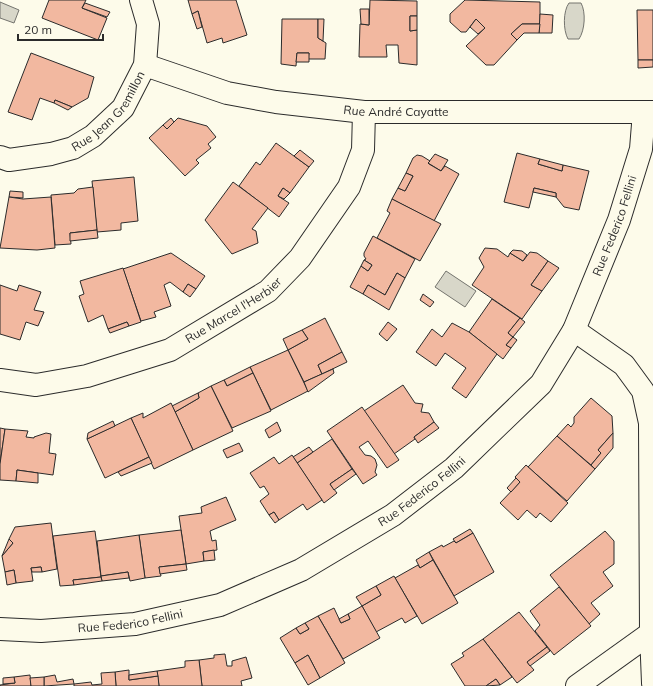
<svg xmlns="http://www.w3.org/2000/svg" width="653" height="686" viewBox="0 0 653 686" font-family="Mulish,sans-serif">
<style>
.water{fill:#d8d7c9;stroke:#74746e}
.building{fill:#f2b8a0;stroke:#2b2b2b}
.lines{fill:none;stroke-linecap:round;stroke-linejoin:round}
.minor-casing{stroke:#2b2b2b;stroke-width:24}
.minor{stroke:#fdfbea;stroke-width:22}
.labels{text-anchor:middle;stroke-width:3;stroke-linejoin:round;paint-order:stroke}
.street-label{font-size:12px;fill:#2b2b2b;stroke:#fdfbea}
</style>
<rect width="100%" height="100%" fill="#fdfbea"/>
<g class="water">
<path d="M 0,2 L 19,10 L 14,23 L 0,18 Z"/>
<path d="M 569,3 L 581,3 C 586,12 585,30 579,39 L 568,39 C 563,30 563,11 569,3 Z"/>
<path d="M 446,271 L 476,291 L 465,307 L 435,287 Z"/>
</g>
<g class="building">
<path d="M 49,0 L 86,0 L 82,8 L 107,18 L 98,40 L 42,18 Z"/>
<path d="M 188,0 L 236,0 L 247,35 L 223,43 L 222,38 L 207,43 L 198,11 L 192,14 Z"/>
<path d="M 370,0 L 417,1 L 417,16 L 410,16 L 410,31 L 417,30 L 417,65 L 399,63 L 398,45 L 386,45 L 387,57 L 359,57 L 360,24 L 369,25 Z"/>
<path d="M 465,0 L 540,2 L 540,24 L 522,24 L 511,34 L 517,40 L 494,65 L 486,65 L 466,46 L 485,28 L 476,19 L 466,32 L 461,32 L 450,22 L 450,14 Z"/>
<path d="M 85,3 L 110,12 L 107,17 L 82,8 Z"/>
<path d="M 360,9 L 369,9 L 369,25 L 361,24 Z"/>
<path d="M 637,10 L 653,10 L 653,60 L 638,60 Z"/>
<path d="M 198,11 L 202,27 L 197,29 L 192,14 Z"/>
<path d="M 540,14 L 553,15 L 552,33 L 539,33 Z"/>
<path d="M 410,16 L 417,16 L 417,30 L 410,31 Z"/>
<path d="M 282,19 L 318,19 L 318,38 L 326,43 L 325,59 L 308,59 L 309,53 L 297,53 L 296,66 L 281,64 Z"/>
<path d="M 318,19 L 324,19 L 323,41 L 318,38 Z"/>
<path d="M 476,19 L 485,28 L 478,34 L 470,27 Z"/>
<path d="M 522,24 L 540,24 L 539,33 L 524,33 L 517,40 L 511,34 Z"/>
<path d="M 31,53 L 94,77 L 88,98 L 72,107 L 55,100 L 54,103 L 40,98 L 32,120 L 8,112 Z"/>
<path d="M 297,53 L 309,53 L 309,62 L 296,62 Z"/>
<path d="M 638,60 L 653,60 L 653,67 L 638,68 Z"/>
<path d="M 55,100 L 72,107 L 68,110 L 54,103 Z"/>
<path d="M 171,118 L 174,122 L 167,129 L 163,125 Z"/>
<path d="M 178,118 L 207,126 L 216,137 L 208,144 L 211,148 L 196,160 L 199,163 L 185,176 L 149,138 L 163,125 L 167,129 Z"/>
<path d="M 276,143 L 309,167 L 290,193 L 283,188 L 278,196 L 289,203 L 279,217 L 239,186 L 256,162 L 260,165 Z"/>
<path d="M 300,150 L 314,161 L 309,167 L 294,156 Z"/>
<path d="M 517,153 L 540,159 L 538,164 L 562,171 L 563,165 L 589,171 L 579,210 L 564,207 L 556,197 L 556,193 L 534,188 L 529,208 L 504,202 Z"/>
<path d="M 435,154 L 448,160 L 441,171 L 428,163 Z"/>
<path d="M 417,155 L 422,156 L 430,161 L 428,163 L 429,164 L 441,171 L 445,166 L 459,174 L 434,221 L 392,199 L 398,188 L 405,191 L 413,176 L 406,173 L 413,158 Z"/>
<path d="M 540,159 L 563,165 L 562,171 L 538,164 Z"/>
<path d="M 406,173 L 413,176 L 405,191 L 398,188 Z"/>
<path d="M 134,177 L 138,221 L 121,223 L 121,230 L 97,232 L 92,181 Z"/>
<path d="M 233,182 L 268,208 L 252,229 L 256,231 L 258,243 L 232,254 L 205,220 Z"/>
<path d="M 93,187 L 97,230 L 70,233 L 71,244 L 55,245 L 51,195 L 74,193 L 78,189 Z"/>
<path d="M 283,188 L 290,193 L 284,199 L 278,196 Z"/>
<path d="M 534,188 L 556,193 L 556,197 L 533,192 Z"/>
<path d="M 10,191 L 23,192 L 23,198 L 9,197 Z"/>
<path d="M 9,197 L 23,199 L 51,197 L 55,248 L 37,250 L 0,248 Z"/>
<path d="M 392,199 L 441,224 L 420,261 L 377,238 L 390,213 L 387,211 Z"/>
<path d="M 97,230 L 98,238 L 70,241 L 70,233 Z"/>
<path d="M 373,236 L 415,259 L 405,278 L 397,273 L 385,295 L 368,285 L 363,294 L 350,287 L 361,266 L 368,271 L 372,265 L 364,260 L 366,259 L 364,256 L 364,253 Z"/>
<path d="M 485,248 L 497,249 L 508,257 L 510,253 L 523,261 L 530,252 L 537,253 L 548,261 L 531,285 L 542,291 L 522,319 L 472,285 L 484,267 L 479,258 Z"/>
<path d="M 513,250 L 522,251 L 527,255 L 523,261 L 510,253 Z"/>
<path d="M 171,253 L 205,276 L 196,289 L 188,284 L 183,292 L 170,282 L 164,285 L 171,306 L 154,312 L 156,317 L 141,321 L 123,269 Z"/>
<path d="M 364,260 L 372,265 L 368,271 L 361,266 Z"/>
<path d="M 548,261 L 559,268 L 542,291 L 531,285 Z"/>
<path d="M 123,268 L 141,322 L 129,326 L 127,322 L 108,329 L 103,315 L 88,322 L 79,296 L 84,294 L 80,281 Z"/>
<path d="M 397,273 L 405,278 L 389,310 L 363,294 L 368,285 L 385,295 Z"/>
<path d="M 188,284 L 196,289 L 190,297 L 183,292 Z"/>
<path d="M 0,285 L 17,291 L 19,285 L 41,292 L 34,310 L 44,312 L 38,326 L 26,322 L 20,340 L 0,334 Z"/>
<path d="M 423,294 L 434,302 L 430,307 L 420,300 Z"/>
<path d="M 492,299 L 520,318 L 508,333 L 513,337 L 506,345 L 511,348 L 503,359 L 469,332 Z"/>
<path d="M 325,318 L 342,352 L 318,365 L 322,374 L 304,382 L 288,350 L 308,339 L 302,330 Z"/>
<path d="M 520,318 L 525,322 L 513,337 L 508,333 Z"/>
<path d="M 127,322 L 129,326 L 110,333 L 108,329 Z"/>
<path d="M 388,322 L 397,329 L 387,341 L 379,334 Z"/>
<path d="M 452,323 L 469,332 L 497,354 L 466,398 L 452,388 L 466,368 L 445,353 L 436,366 L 416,352 L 432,329 L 442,337 Z"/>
<path d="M 302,330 L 308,339 L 288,350 L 283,339 Z"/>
<path d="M 513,337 L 517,340 L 511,348 L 506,345 Z"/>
<path d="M 288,350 L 308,391 L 271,410 L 250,367 Z"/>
<path d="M 342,352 L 347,362 L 322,374 L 318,365 Z"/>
<path d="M 250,367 L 253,373 L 227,386 L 224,380 Z"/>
<path d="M 333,369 L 334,373 L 308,392 L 304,382 Z"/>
<path d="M 253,373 L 271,411 L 232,428 L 211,386 L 224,380 L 227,386 Z"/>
<path d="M 403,385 L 415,403 L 423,404 L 421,412 L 429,413 L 434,422 L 414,437 L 415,439 L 394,454 L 364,411 Z"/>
<path d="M 211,386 L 233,431 L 193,450 L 175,412 L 199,398 L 198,393 Z"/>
<path d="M 198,393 L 199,398 L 175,412 L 172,406 Z"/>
<path d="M 591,398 L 612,416 L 613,433 L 598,450 L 601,453 L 591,465 L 557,436 L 568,424 L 571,427 L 574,423 L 574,417 Z"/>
<path d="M 171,403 L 193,450 L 154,469 L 131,418 L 143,413 L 143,418 Z"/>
<path d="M 362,407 L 399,460 L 387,468 L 368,441 L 359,447 L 365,455 L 371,456 L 375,459 L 377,465 L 375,472 L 377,475 L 363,484 L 327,431 Z"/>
<path d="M 131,418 L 149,457 L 105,478 L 87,439 Z"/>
<path d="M 113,421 L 115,426 L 87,439 L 88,433 Z"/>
<path d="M 277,422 L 281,431 L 269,438 L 265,430 Z"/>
<path d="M 434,422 L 439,428 L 418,443 L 414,437 Z"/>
<path d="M 0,428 L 5,429 L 0,464 Z"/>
<path d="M 5,429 L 28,431 L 26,437 L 34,438 L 34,437 L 46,433 L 51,434 L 49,453 L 56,454 L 53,475 L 17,470 L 16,481 L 0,480 L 0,464 Z"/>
<path d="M 613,433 L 613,448 L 595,469 L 591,465 L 601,453 L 598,450 Z"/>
<path d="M 557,436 L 595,469 L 567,501 L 528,467 Z"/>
<path d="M 332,439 L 352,469 L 330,484 L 337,493 L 324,503 L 297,463 Z"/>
<path d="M 239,443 L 243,451 L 227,458 L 223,450 Z"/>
<path d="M 309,447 L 313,452 L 297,463 L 293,457 Z"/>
<path d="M 292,455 L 322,500 L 307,510 L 303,504 L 279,520 L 274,512 L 269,515 L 260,501 L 269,494 L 264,486 L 260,488 L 250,473 L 274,457 L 279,464 Z"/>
<path d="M 149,457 L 152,463 L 121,476 L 118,472 Z"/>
<path d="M 526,465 L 568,503 L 551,522 L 540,513 L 536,518 L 527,510 L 518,520 L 500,503 L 520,482 L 515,477 Z"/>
<path d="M 352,469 L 356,474 L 334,490 L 330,484 Z"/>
<path d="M 17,470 L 38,473 L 38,483 L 16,481 Z"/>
<path d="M 516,478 L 520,482 L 511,492 L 507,488 Z"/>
<path d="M 226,497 L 236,520 L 210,531 L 212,541 L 216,540 L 217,550 L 203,552 L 204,561 L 186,564 L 179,516 L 202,513 L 201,507 Z"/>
<path d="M 274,512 L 279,520 L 275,523 L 269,515 Z"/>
<path d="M 51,523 L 57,569 L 42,572 L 41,567 L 31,568 L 33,581 L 16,583 L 14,570 L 5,572 L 2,556 L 13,543 L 9,539 L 15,527 Z"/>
<path d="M 470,529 L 473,533 L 456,543 L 453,539 Z"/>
<path d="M 181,530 L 186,564 L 159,567 L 161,576 L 145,578 L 139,535 Z"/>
<path d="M 95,531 L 101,577 L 73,580 L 74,585 L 60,586 L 53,536 Z"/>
<path d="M 605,531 L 614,541 L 614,564 L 603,572 L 613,586 L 591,603 L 600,614 L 589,624 L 550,575 Z"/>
<path d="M 473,533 L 494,572 L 454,596 L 429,552 L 442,545 L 443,547 L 454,541 L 456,543 Z"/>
<path d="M 139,535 L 145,578 L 130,581 L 128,572 L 101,576 L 97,541 Z"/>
<path d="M 9,539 L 13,543 L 2,556 Z"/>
<path d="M 214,550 L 215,560 L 204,561 L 203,552 Z"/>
<path d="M 429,552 L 433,560 L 420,568 L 416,560 Z"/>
<path d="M 433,560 L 458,603 L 422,624 L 395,578 L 418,565 L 420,568 Z"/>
<path d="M 186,564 L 187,570 L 160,574 L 159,567 Z"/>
<path d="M 41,567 L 42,572 L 32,572 L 31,568 Z"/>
<path d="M 14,570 L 16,583 L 7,585 L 5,572 Z"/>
<path d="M 128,572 L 129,578 L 102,581 L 101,576 Z"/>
<path d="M 394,576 L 417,616 L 405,623 L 402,618 L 376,632 L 362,606 L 381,595 L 376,586 Z"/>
<path d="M 101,577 L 102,581 L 74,585 L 73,580 Z"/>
<path d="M 376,586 L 381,595 L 362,606 L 356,597 Z"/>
<path d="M 559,587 L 591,626 L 554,655 L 535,631 L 540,625 L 530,611 Z"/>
<path d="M 362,606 L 380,638 L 343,659 L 318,616 L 334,608 L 341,623 L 350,619 L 348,614 Z"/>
<path d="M 519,612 L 547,647 L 527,662 L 534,670 L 517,683 L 483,639 Z"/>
<path d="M 348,614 L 350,619 L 341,623 L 339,619 Z"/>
<path d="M 318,616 L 345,663 L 320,678 L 308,655 L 295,663 L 280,638 L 296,628 L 300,634 L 309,629 L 305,623 Z"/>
<path d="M 305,623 L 309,629 L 300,634 L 296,628 Z"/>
<path d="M 483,639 L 512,677 L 500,685 L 496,679 L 486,686 L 465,686 L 451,664 L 464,656 L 462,653 Z"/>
<path d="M 547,647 L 550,651 L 530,666 L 527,662 Z"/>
<path d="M 225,654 L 227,666 L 232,666 L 232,661 L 246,657 L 252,678 L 241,681 L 242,686 L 202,686 L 199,660 L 214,658 L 214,655 Z"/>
<path d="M 308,655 L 320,678 L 308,685 L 295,663 Z"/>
<path d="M 199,660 L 202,686 L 159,686 L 157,671 L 185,667 L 185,661 Z"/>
<path d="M 129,670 L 129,680 L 158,676 L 159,686 L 116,686 L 115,672 Z"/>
<path d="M 157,671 L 158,676 L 129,680 L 129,675 Z"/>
<path d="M 115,672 L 116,686 L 74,686 L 74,684 L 91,682 L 92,685 L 102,684 L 101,673 Z"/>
<path d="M 30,675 L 31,686 L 0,686 L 0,685 L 15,683 L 14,677 Z"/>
<path d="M 55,675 L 57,682 L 73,679 L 74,684 L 44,686 L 44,677 Z"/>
<path d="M 14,677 L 15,683 L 3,684 L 3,678 Z"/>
<path d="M 44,677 L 44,686 L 31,686 L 30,678 Z"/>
<path d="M 496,679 L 500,685 L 486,686 Z"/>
</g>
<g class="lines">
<defs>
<g id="minor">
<path id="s1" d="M 145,65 L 227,93 L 276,102 L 364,112 L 653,112"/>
<path id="s2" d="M 0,157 L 9,160 L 51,154 L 73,148 L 93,136 L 123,108 L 145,65 L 148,24 L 141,0"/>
<path d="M 574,330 L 624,365 L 643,391 L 650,423 L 651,633 L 653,683"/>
<path id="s3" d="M 0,380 L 36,385 L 87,376 L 170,350 L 268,291 L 300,258 L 349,187 L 363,150 L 364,112"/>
<path id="s4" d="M 0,629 L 41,631 L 135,624 L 220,605 L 301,570 L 393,515 L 454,468 L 541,384 L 574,330 L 619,220 L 641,149 L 644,112"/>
<path d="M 577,686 L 651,633"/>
</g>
</defs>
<use href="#minor" class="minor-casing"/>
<use href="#minor" class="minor"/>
</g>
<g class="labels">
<g class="street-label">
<text dy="4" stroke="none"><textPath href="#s2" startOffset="127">Rue Jean Gremillon</textPath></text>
<text dy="4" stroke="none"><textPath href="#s1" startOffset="257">Rue André Cayatte</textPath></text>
<text dy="4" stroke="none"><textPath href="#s4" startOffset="791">Rue Federico Fellini</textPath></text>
<text dy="4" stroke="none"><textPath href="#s3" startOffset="250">Rue Marcel l'Herbier</textPath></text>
<text dy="4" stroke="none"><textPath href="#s4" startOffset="455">Rue Federico Fellini</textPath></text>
<text dy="4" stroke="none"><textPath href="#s4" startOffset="131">Rue Federico Fellini</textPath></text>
</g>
</g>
<path d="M18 34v6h85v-6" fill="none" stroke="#2b2b2b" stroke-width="2"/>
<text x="24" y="34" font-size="12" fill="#2b2b2b" stroke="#fdfbea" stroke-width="3" paint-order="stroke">20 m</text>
</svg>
